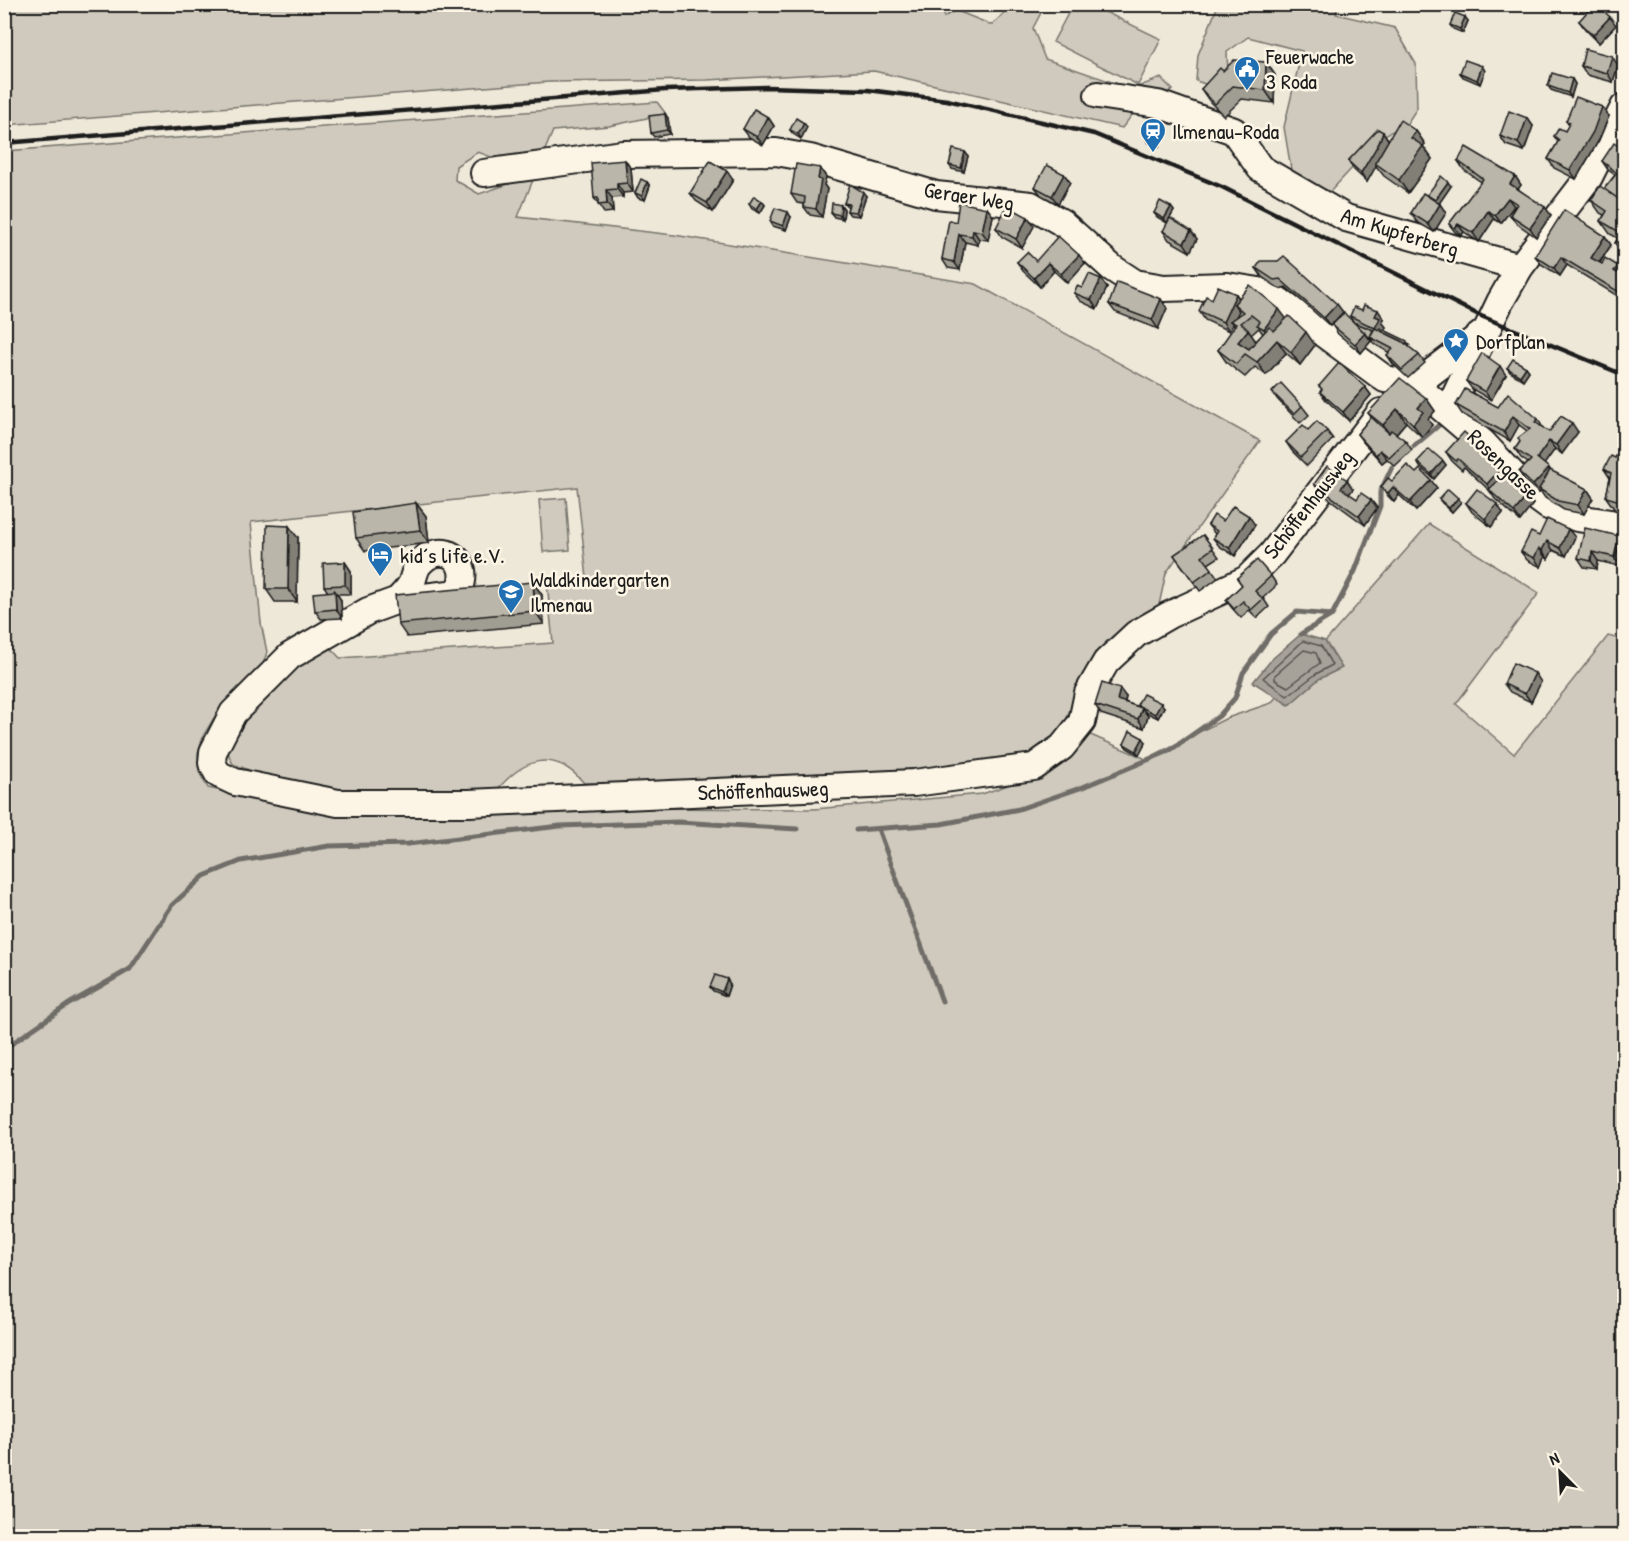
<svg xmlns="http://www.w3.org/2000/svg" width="1629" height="1541" viewBox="0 0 1629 1541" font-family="'Patrick Hand',sans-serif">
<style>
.green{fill:#cfcabd;stroke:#76736c;stroke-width:1.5}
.water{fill:#a7a299;stroke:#6f6c67;stroke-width:1.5}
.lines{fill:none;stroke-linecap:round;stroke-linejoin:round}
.shore{stroke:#54524e;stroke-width:1.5}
.stream{stroke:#6f6c67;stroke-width:5}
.minor-casing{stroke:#1c1c1c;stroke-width:30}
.minor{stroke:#fcf5e5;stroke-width:26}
.rail{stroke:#1c1c1c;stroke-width:4.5}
.wall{fill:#a09d92;stroke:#1c1c1c;stroke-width:1.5;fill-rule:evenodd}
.shaded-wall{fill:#827f77;stroke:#1c1c1c;stroke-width:1.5}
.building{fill:#bab6aa;stroke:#1c1c1c;stroke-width:1.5}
.labels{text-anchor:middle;stroke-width:5;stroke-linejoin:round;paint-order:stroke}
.poi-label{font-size:22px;fill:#1c1c1c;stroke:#fcf5e5;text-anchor:start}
.street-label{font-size:22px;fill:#1c1c1c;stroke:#fcf5e5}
</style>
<rect width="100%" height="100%" fill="#eee8d9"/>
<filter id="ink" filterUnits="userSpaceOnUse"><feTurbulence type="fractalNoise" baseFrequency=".0167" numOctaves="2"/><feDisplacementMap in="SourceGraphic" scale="12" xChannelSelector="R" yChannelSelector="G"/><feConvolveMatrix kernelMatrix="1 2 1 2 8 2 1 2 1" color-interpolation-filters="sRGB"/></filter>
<g filter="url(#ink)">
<g class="green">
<path d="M 5,4 L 945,4 L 944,17 L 955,10 L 992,25 L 1012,5 L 1045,5 L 1033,28 L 1045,59 L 1132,89 L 1161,78 L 1173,90 L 1139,106 L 1122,128 L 874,71 L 707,80 L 549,82 L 5,125 Z"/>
<path d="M 1073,4 L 1091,5 L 1161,39 L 1138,85 L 1053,42 Z"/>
<path d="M 1218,5 L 1338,5 L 1336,14 L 1395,28 L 1416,64 L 1417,108 L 1406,125 L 1382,136 L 1326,196 L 1293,181 L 1284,127 L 1302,51 L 1248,37 L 1227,52 L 1228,74 L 1217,88 L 1196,81 L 1198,55 Z"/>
<path d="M 657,102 L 666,114 L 609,126 L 553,131 L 540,162 L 502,161 L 478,152 L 456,166 L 455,180 L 479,194 L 535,175 L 518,217 L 674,235 L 976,284 L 1260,441 L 1166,573 L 1157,614 L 1081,680 L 1064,726 L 1040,753 L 1013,764 L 839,781 L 584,783 C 552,746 522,760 495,792 L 380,796 L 299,789 L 233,764 C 228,755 226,748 229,737 C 234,719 307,657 325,642 L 340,658 L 553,643 L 547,582 L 587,578 L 577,487 L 251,522 L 261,623 L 267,652 L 261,671 L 217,713 L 203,736 L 198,753 L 199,772 L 208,788 L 297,806 L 814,809 L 982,794 L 1043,773 L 1075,752 L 1086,733 L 1146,759 L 1227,718 L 1271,703 L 1429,524 L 1539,593 L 1456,704 L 1514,754 L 1608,636 L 1624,640 L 1624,1536 L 5,1536 L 5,151 Z"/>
<path d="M 566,498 L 570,550 L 543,552 L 539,500 Z"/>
</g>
<path class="water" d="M 1301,634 L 1325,641 L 1342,668 L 1319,679 L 1289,705 L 1253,682 L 1272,659 Z"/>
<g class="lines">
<g class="shore">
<path d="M 1303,641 L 1321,646 L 1332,665 L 1316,674 L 1287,696 L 1263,678 Z"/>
<path d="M 1304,650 L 1316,653 L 1320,663 L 1288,687 L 1275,680 L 1275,675 Z"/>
</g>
<g class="stream">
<path d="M 1414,446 L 1439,425 L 1443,418"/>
<path d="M 1301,634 L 1332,615 L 1355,571 L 1380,506 L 1380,492 L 1392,467"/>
<path d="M 878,829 L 942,1001"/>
<path d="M 856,830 L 941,824 L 1019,809 L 1083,787 L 1169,751 L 1219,716 L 1235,698 L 1243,673 L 1271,634 L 1297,612 L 1332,615"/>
<path d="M 4,1049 L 69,1004 L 130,969 L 172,905 L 204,876 L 241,861 L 329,846 L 408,844 L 560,826 L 678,822 L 797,829"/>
</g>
<defs>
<g id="minor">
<path d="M 1098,95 L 1158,104 L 1234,131 L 1260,168 L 1346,218 L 1520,267"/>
<path d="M 484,173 L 623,154 L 776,152 L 810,158 L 936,195 L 1031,205 L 1061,222 L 1112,268 L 1135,283 L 1164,288 L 1227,286 L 1259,291 L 1272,296 L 1385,379 L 1415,385 L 1483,443 L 1529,492 L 1548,506 L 1577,518 L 1624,525"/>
<path d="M 1415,385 L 1482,334"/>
<path d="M 1448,411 L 1500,302 L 1520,267 L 1589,177 L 1624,107"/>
<path d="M 398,600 C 402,595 407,591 410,586 C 414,579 414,570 419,564 C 439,540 475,557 458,593 L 398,600 L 368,611 L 290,656 L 233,713 L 213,752 L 212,763 L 218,774 L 235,782 L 338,803 L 469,803 L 914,783 L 1034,767 L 1062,747 L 1082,722 L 1088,693 L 1106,662 L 1136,634 L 1169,615 L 1247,579 L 1272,554 L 1381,412"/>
</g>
</defs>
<use href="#minor" class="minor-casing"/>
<use href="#minor" class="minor"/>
<path class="rail" d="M 4,143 L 665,90 L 767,87 L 868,90 L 947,100 L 1094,134 L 1222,187 L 1481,316 L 1624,375"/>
</g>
<g class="wall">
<path d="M 1465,17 L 1468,21 L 1463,33 L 1453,29 L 1450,25 Z"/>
<path d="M 1579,21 L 1616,25 L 1599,43 L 1585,29 Z"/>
<path d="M 1266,62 L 1275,75 L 1274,103 L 1242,99 L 1224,116 L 1210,102 L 1201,89 L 1223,71 Z"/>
<path d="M 1618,65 L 1613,82 L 1587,75 L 1581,66 Z"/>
<path d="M 1482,66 L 1485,71 L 1480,84 L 1463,77 L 1460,73 Z"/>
<path d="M 1572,79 L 1575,84 L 1571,97 L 1551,90 L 1548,86 Z"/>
<path d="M 665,114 L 668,118 L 670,134 L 654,137 L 651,133 Z"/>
<path d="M 1609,116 L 1599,140 L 1576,179 L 1554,168 L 1548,159 L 1558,142 L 1554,136 L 1565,131 L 1569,125 L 1566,121 Z"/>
<path d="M 768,117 L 774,126 L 763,145 L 749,137 L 743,129 Z"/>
<path d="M 1527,118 L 1533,126 L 1524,151 L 1506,145 L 1500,136 Z"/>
<path d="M 807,127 L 801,139 L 793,134 L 790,130 Z"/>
<path d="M 1416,131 L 1425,144 L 1423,146 L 1432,159 L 1408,193 L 1384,176 L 1376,166 L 1367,182 L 1354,170 L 1348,161 L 1383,132 L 1388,139 Z"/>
<path d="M 1159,135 L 1162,139 L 1159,146 L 1149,143 L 1146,139 Z"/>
<path d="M 1624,150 L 1624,257 L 1615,243 L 1618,238 L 1610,234 L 1601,221 L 1604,215 L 1600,213 L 1591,200 L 1604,189 L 1615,175 L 1608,170 L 1602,161 Z"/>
<path d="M 965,152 L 968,156 L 964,172 L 952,169 L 949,165 Z"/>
<path d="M 625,160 L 631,169 L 633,192 L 623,193 L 623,197 L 612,198 L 613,212 L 604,213 L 594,198 Z"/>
<path d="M 1458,161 L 1515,176 L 1521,185 L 1518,189 L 1551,215 L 1536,237 L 1516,223 L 1510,215 L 1515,207 L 1514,206 L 1501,223 L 1494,219 L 1479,242 L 1464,232 L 1461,236 L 1455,232 L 1449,224 L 1481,182 L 1464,170 Z"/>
<path d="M 820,168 L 826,177 L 824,185 L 827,189 L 822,217 L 810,215 L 804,207 L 804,204 L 797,203 L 791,194 Z"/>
<path d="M 1064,174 L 1070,182 L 1058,204 L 1041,195 L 1035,187 Z"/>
<path d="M 733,180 L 713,212 L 696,201 L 690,193 Z"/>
<path d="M 647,182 L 650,186 L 645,200 L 638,198 L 635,193 Z"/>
<path d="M 1451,186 L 1439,203 L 1446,213 L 1434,232 L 1417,222 L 1411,213 L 1429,197 L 1427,195 Z"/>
<path d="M 866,196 L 859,216 L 850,215 L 847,211 L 848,207 L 844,203 Z"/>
<path d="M 762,201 L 765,205 L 760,213 L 752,209 L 749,204 Z"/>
<path d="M 841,205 L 844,209 L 843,219 L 834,217 L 831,213 Z"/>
<path d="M 1171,207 L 1174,211 L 1167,223 L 1157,217 L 1154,213 Z"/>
<path d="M 987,208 L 993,216 L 988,240 L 979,239 L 978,245 L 965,242 L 960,270 L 948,268 L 942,259 L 956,222 Z"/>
<path d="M 791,217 L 786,230 L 773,226 L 770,221 Z"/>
<path d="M 1034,226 L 1022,248 L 1002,237 L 996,228 Z"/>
<path d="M 1163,231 L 1191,231 L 1197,239 L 1190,252 L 1169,240 Z"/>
<path d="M 1605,236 L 1611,245 L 1600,263 L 1624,275 L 1623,276 L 1624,277 L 1624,300 L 1567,265 L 1560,276 L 1541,264 L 1535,256 Z"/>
<path d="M 1036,261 L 1085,263 L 1067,283 L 1054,271 L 1040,287 L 1023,271 L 1017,262 Z"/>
<path d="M 1278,261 L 1343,312 L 1330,326 L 1286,287 L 1280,289 L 1262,277 L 1256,268 Z"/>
<path d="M 1107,288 L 1097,309 L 1080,301 L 1074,293 Z"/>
<path d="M 1236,294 L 1239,298 L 1286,319 L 1315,345 L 1300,365 L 1286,353 L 1266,375 L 1255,367 L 1245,377 L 1227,363 L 1218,350 L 1235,327 L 1233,324 L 1229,331 L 1205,320 L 1199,311 L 1212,299 ZM 1259,328 L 1263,334 L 1256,341 L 1251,335 Z"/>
<path d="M 1109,304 L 1167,308 L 1158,329 L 1115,312 Z"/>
<path d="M 1350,316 L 1384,319 L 1382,322 L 1386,327 L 1384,330 L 1410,345 L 1409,347 L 1419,355 L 1425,363 L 1408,378 L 1393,364 L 1387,355 L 1390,353 L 1376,345 L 1371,341 L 1361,353 L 1338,334 L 1332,325 L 1354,323 Z"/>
<path d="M 1526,367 L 1529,371 L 1523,380 L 1510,372 L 1507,368 Z"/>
<path d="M 1506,375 L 1491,400 L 1472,389 L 1466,381 Z"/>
<path d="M 1319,386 L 1365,387 L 1371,395 L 1349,421 L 1326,400 L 1320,392 L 1322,389 Z"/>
<path d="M 1272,392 L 1302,406 L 1309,415 L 1300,423 L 1278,400 Z"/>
<path d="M 1426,398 L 1435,411 L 1428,419 L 1432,425 L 1422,437 L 1406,422 L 1396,434 L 1406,441 L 1412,450 L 1395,466 L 1387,459 L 1382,463 L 1363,442 L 1357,434 L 1371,417 L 1368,413 Z"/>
<path d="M 1456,405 L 1498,407 L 1538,419 L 1543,428 L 1549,432 L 1578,432 L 1562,454 L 1555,449 L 1544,464 L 1551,471 L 1587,489 L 1593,498 L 1584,514 L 1564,510 L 1545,498 L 1541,492 L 1539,493 L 1525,481 L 1519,472 L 1528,463 L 1521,458 L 1515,449 L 1527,431 L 1519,425 L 1510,441 L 1462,414 Z"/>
<path d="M 1308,430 L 1327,431 L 1333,439 L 1307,466 L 1292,451 L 1286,442 Z"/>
<path d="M 1624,446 L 1624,513 L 1615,510 L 1606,497 L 1610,478 L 1604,469 L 1615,458 Z"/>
<path d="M 1446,452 L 1502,467 L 1508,476 L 1506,478 L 1533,504 L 1520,521 L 1495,499 L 1489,490 L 1464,467 L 1462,470 L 1452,461 Z"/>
<path d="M 1443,461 L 1446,465 L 1434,479 L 1420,467 L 1417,462 Z"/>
<path d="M 1416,473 L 1437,488 L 1416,511 L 1399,495 L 1394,502 L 1387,495 L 1381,487 L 1392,481 Z"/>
<path d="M 1314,484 L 1353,489 L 1349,494 L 1357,499 L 1371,500 L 1377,508 L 1365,525 L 1320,492 Z"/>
<path d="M 1439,499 L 1461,502 L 1452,512 L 1442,503 Z"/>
<path d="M 416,503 L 426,516 L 429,543 L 365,551 L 356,538 Z"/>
<path d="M 1466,503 L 1503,513 L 1491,527 L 1472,512 Z"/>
<path d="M 1223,521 L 1255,525 L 1235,556 L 1219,546 L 1213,538 L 1215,534 L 1208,525 Z"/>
<path d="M 1624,530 L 1624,569 L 1621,568 L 1619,566 L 1598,561 L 1597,569 L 1584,567 L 1578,558 L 1619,536 L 1622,539 Z"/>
<path d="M 1203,535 L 1219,557 L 1208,564 L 1218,578 L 1200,591 L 1174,555 Z"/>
<path d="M 1539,536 L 1575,537 L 1566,556 L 1553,550 L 1548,559 L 1545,557 L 1541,567 L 1527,560 L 1521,552 Z"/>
<path d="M 298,538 L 297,602 L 275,602 L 266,589 Z"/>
<path d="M 345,562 L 351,571 L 351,594 L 337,594 L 341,600 L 342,618 L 321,619 L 315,611 L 328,592 L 324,586 Z"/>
<path d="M 1271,576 L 1277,585 L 1263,598 L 1269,607 L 1257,618 L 1249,610 L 1241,618 L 1232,608 L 1226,600 L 1242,585 L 1237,578 Z"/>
<path d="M 533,582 L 542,595 L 544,624 L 407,637 L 398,624 Z"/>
<path d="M 1541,682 L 1531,702 L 1510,692 L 1504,684 Z"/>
<path d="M 1126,697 L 1125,702 L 1138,707 L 1164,707 L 1158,718 L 1145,712 L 1148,716 L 1144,728 L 1101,714 L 1095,705 Z"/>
<path d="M 1146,742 L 1139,755 L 1127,748 L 1124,744 Z"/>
<path d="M 730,984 L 726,996 L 713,991 L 710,987 Z"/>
</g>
<g class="shaded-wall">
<path d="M 1465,17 L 1468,21 L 1463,33 L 1460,29 Z"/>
<path d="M 1610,17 L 1616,25 L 1599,43 L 1593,35 Z"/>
<path d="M 1612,56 L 1618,65 L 1613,82 L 1607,73 Z"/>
<path d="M 1266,62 L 1275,75 L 1274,103 L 1265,90 Z"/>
<path d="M 1482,66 L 1485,71 L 1480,84 L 1477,80 Z"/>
<path d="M 1572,79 L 1575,84 L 1571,97 L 1568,93 Z"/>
<path d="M 1602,107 L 1609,116 L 1599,140 L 1576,179 L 1570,170 Z"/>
<path d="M 665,114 L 668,118 L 670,134 L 667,130 Z"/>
<path d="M 768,117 L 774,126 L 763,145 L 757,137 Z"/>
<path d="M 1527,118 L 1533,126 L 1524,151 L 1518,143 Z"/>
<path d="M 804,123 L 807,127 L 801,139 L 798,134 Z"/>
<path d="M 1416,131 L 1425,144 L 1423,146 L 1432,159 L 1408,193 L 1399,180 L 1411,138 Z"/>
<path d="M 1383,132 L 1389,141 L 1375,163 L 1376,166 L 1367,182 L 1361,173 Z"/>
<path d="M 1159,135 L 1162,139 L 1159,146 L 1156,142 Z"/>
<path d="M 965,152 L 968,156 L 964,172 L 961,168 Z"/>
<path d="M 625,160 L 631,169 L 633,192 L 627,183 Z"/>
<path d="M 1624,165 L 1624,182 L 1619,174 Z"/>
<path d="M 820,168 L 826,177 L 824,185 L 827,189 L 822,217 L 816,209 L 818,179 Z"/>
<path d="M 727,171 L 733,180 L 713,212 L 707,203 Z"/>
<path d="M 1064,174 L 1070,182 L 1058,204 L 1052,196 Z"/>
<path d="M 1515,176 L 1521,185 L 1516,192 L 1510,184 Z"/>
<path d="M 647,182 L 650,186 L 645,200 L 642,196 Z"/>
<path d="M 1448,182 L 1451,186 L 1438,205 L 1435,200 Z"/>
<path d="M 617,184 L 623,193 L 623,197 L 617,189 Z"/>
<path d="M 606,190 L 612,198 L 613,212 L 607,204 Z"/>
<path d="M 863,192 L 866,196 L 859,216 L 856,212 Z"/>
<path d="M 1508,198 L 1514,206 L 1501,223 L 1495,215 Z"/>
<path d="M 762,201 L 765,205 L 760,213 L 757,209 Z"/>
<path d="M 1440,204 L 1446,213 L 1434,232 L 1428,224 Z"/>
<path d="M 841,205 L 844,209 L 843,219 L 840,215 Z"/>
<path d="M 1171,207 L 1174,211 L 1167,223 L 1164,219 Z"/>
<path d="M 1545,207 L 1551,215 L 1536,237 L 1530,228 Z"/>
<path d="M 987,208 L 993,216 L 988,240 L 982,232 Z"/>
<path d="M 1488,211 L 1494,219 L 1479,242 L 1473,233 Z"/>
<path d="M 788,212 L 791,217 L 786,230 L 783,226 Z"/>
<path d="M 1028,217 L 1034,226 L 1022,248 L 1016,239 Z"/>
<path d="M 1458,224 L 1464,232 L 1461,236 L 1455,228 Z"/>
<path d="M 973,230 L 979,239 L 978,245 L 972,236 Z"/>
<path d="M 1191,231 L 1197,239 L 1190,252 L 1184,243 Z"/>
<path d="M 959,234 L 965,242 L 960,270 L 954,262 Z"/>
<path d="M 1605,236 L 1611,245 L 1597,266 L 1591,258 Z"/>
<path d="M 1079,255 L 1085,263 L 1067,283 L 1061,274 Z"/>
<path d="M 1561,257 L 1567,265 L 1560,276 L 1554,268 Z"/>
<path d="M 1048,263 L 1054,271 L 1040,287 L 1034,278 Z"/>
<path d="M 1618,266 L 1624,275 L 1620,280 L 1614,271 Z"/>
<path d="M 1101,279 L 1107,288 L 1097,309 L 1091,300 Z"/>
<path d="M 1236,294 L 1242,303 L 1234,304 L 1239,311 L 1233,322 L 1230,321 L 1233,324 L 1229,331 L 1223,322 Z"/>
<path d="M 1161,299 L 1167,308 L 1158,329 L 1152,320 Z"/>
<path d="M 1337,304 L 1343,312 L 1330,326 L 1324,318 Z"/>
<path d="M 1279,309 L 1288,321 L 1273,342 L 1264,329 Z"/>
<path d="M 1378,310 L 1384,319 L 1382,322 L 1386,327 L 1382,334 L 1375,328 L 1375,316 Z"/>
<path d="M 1248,330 L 1257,343 L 1247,355 L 1238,342 Z"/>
<path d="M 1306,332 L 1315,345 L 1300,365 L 1291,352 Z"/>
<path d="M 1365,333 L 1371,341 L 1361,353 L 1355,344 Z"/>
<path d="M 1277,340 L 1286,353 L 1266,375 L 1257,362 Z"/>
<path d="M 1500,366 L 1506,375 L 1491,400 L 1485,392 Z"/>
<path d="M 1526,367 L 1529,371 L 1523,380 L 1520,376 Z"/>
<path d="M 1365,387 L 1371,395 L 1349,421 L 1343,412 Z"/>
<path d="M 1426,398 L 1435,411 L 1428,419 L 1432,425 L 1422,437 L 1413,424 L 1418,408 Z"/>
<path d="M 1397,409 L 1406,422 L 1392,438 L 1383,425 Z"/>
<path d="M 1513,416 L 1519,425 L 1510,441 L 1504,432 Z"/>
<path d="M 1572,423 L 1578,432 L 1562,454 L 1556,445 Z"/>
<path d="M 1549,441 L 1555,449 L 1543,466 L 1537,458 Z"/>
<path d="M 1380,450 L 1387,459 L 1382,463 L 1376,455 Z"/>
<path d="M 1443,461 L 1446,465 L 1434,479 L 1431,474 Z"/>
<path d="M 1502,467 L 1508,476 L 1493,493 L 1487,484 Z"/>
<path d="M 1549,468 L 1555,476 L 1539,489 L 1541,492 L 1539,493 L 1533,485 Z"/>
<path d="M 1347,480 L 1353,489 L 1347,497 L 1341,488 Z"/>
<path d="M 1431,480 L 1437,488 L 1416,511 L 1410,502 Z"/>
<path d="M 1393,487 L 1399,495 L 1394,502 L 1388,493 Z"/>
<path d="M 1587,489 L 1593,498 L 1584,514 L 1578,505 Z"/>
<path d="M 1527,496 L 1533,504 L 1520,521 L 1514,512 Z"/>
<path d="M 1458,498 L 1461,502 L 1452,512 L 1449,508 Z"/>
<path d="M 1371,500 L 1377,508 L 1365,525 L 1359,516 Z"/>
<path d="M 416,503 L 426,516 L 429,543 L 420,530 Z"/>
<path d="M 1497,504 L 1503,513 L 1491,527 L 1485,519 Z"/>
<path d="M 1249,516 L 1255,525 L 1235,556 L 1229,548 Z"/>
<path d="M 289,526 L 298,538 L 297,602 L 288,589 Z"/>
<path d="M 1568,529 L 1575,537 L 1566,556 L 1560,548 Z"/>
<path d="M 1619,536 L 1624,544 L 1616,560 L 1614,557 Z"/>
<path d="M 1547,541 L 1553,550 L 1548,559 L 1542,550 Z"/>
<path d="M 1539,548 L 1545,557 L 1541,567 L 1534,558 Z"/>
<path d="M 1592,552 L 1598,561 L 1597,569 L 1591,561 Z"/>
<path d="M 345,562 L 351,571 L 351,594 L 345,585 Z"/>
<path d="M 533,582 L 542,595 L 544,624 L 535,611 Z"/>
<path d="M 335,591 L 341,600 L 342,618 L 336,609 Z"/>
<path d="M 1535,673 L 1541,682 L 1531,702 L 1525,694 Z"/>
<path d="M 1120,689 L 1126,697 L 1123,708 L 1117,700 Z"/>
<path d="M 1161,703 L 1164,707 L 1158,718 L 1155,714 Z"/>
<path d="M 1142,708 L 1148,716 L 1144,728 L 1138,719 Z"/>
<path d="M 1143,738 L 1146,742 L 1139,755 L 1136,751 Z"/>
<path d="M 727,979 L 730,984 L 726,996 L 722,992 Z"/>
</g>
<g class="building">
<path d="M 1594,4 L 1597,4 L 1610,17 L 1593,35 L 1579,21 Z"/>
<path d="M 1455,13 L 1465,17 L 1460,29 L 1450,25 Z"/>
<path d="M 1585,49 L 1612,56 L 1607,73 L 1581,66 Z"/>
<path d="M 1234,60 L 1266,62 L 1265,90 L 1233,86 L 1215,104 L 1201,89 L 1220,68 L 1223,71 Z"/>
<path d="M 1465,60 L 1482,66 L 1477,80 L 1460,73 Z"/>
<path d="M 1552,73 L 1572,79 L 1568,93 L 1548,86 Z"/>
<path d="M 1576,97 L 1602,107 L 1593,132 L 1570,170 L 1548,159 L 1559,140 L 1554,136 L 1559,128 L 1565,131 L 1570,122 L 1566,121 Z"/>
<path d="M 754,109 L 768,117 L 757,137 L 743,129 Z"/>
<path d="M 1509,111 L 1527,118 L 1518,143 L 1500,136 Z"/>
<path d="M 665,114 L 667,130 L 651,133 L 649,116 Z"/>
<path d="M 796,118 L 804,123 L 798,134 L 790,130 Z"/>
<path d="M 1400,120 L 1416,131 L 1411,138 L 1423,146 L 1399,180 L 1375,163 Z"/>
<path d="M 1624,127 L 1624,140 L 1618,132 Z"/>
<path d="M 1378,129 L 1383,132 L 1379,143 L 1361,173 L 1348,161 Z"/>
<path d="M 1149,131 L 1159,135 L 1156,142 L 1146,139 Z"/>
<path d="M 1614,143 L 1624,150 L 1624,165 L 1619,174 L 1624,177 L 1624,197 L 1621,201 L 1604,189 L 1617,173 L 1602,161 Z"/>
<path d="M 1466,147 L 1515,176 L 1510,184 L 1545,207 L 1530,228 L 1510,215 L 1517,204 L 1508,198 L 1495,215 L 1488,211 L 1473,233 L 1458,224 L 1455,228 L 1449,224 L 1483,179 L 1458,161 Z"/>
<path d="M 953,149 L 965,152 L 961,168 L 949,165 Z"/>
<path d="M 625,160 L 627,183 L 617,184 L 617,189 L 606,190 L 607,204 L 598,205 L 598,198 L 594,198 L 591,163 Z"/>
<path d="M 710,161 L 727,171 L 707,203 L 690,193 Z"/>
<path d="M 796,164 L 820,168 L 818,179 L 821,180 L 816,209 L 804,207 L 805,197 L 791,194 Z"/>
<path d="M 1047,165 L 1064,174 L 1052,196 L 1035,187 Z"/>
<path d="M 1441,176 L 1448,182 L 1435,200 L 1427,195 Z"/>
<path d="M 641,179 L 647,182 L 642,196 L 635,193 Z"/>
<path d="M 850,184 L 863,192 L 856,212 L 847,211 L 849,204 L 844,203 Z"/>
<path d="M 1600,186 L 1624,203 L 1624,249 L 1615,243 L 1621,233 L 1601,221 L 1607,211 L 1591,200 Z"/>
<path d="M 1423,193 L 1440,204 L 1428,224 L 1411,213 Z"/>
<path d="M 754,196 L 762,201 L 757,209 L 749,204 Z"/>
<path d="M 1160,201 L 1171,207 L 1164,219 L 1154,213 Z"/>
<path d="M 959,202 L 987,208 L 982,232 L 973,230 L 972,236 L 959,234 L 954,262 L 942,259 L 949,220 L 956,222 Z"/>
<path d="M 832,203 L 841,205 L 840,215 L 831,213 Z"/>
<path d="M 1007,206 L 1028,217 L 1016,239 L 996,228 Z"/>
<path d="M 775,208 L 788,212 L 783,226 L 770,221 Z"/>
<path d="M 1564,210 L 1605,236 L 1591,258 L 1602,264 L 1605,258 L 1618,266 L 1614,271 L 1624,277 L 1624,295 L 1561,257 L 1554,268 L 1535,256 Z"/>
<path d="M 1170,218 L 1191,231 L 1184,243 L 1163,231 Z"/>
<path d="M 1058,236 L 1079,255 L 1061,274 L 1048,263 L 1034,278 L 1017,262 L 1027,252 L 1036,261 Z"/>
<path d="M 1284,256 L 1337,304 L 1324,318 L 1280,279 L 1274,280 L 1256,268 L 1261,261 L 1278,261 Z"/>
<path d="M 1089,274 L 1101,279 L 1091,300 L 1074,293 L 1077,286 L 1082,288 Z"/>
<path d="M 1117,282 L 1161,299 L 1152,320 L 1109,304 Z"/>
<path d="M 1250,285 L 1279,309 L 1264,329 L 1257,325 L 1260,322 L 1251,315 L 1241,323 L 1248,330 L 1238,342 L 1249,349 L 1269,327 L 1274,331 L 1289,316 L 1306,332 L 1291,352 L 1277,340 L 1257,362 L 1245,354 L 1236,364 L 1218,350 L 1236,324 L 1230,321 L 1243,312 L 1234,304 Z"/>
<path d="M 1218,286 L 1236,294 L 1223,322 L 1199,311 L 1206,296 L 1212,299 Z"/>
<path d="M 1364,305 L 1378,310 L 1375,316 L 1380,318 L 1375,328 L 1350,316 L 1354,307 L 1362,310 Z"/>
<path d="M 1344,313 L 1365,333 L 1355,344 L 1332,325 Z"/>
<path d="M 1356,323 L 1373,330 L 1370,337 L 1373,341 L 1356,324 Z"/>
<path d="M 1375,328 L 1402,341 L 1419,355 L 1402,370 L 1387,355 L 1393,349 L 1370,337 Z"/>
<path d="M 1380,328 L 1407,341 L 1406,344 L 1402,341 L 1379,330 Z"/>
<path d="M 1482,353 L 1500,366 L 1485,392 L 1466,381 Z"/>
<path d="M 1513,359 L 1526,367 L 1520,376 L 1507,368 Z"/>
<path d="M 1339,363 L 1365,387 L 1343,412 L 1320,392 L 1322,389 L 1319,386 Z"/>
<path d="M 1400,378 L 1426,398 L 1418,408 L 1423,412 L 1413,424 L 1397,409 L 1383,425 L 1368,413 Z"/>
<path d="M 1281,383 L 1302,406 L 1294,414 L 1272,392 Z"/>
<path d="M 1465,389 L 1498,407 L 1508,393 L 1538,419 L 1535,422 L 1549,432 L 1561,416 L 1572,423 L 1556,445 L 1549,441 L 1537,458 L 1549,468 L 1533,485 L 1519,472 L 1531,460 L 1515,449 L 1520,442 L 1518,438 L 1530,429 L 1513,416 L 1504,432 L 1456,405 Z"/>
<path d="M 1371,417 L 1389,433 L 1391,430 L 1406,441 L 1389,457 L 1380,450 L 1376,455 L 1357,434 Z"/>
<path d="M 1317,421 L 1327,431 L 1301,457 L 1286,442 L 1303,425 L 1308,430 Z"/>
<path d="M 1464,432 L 1502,467 L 1487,484 L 1458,459 L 1456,461 L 1446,452 Z"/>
<path d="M 1624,445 L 1624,502 L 1606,497 L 1611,473 L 1604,469 L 1611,456 L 1615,458 Z"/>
<path d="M 1429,449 L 1443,461 L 1431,474 L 1417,462 Z"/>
<path d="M 1407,465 L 1416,473 L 1420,469 L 1431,480 L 1410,502 L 1393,487 L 1388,493 L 1381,487 L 1388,478 L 1392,481 Z"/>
<path d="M 1327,466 L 1347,480 L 1341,488 L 1357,499 L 1361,493 L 1371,500 L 1359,516 L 1314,484 Z"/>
<path d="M 1550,470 L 1587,489 L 1578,505 L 1558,501 L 1539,489 Z"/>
<path d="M 1503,475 L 1527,496 L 1514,512 L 1489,490 Z"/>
<path d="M 1448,489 L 1458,498 L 1449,508 L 1439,499 Z"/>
<path d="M 1477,489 L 1497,504 L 1485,519 L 1466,503 Z"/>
<path d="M 416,503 L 420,530 L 356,538 L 353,512 Z"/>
<path d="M 1233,506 L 1249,516 L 1229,548 L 1213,538 L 1217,531 L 1208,525 L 1214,515 L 1223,521 Z"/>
<path d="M 1547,519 L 1568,529 L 1560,548 L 1547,541 L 1542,550 L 1539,548 L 1534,558 L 1521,552 L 1531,532 L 1539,536 Z"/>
<path d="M 267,525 L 289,526 L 288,589 L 266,589 Z"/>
<path d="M 1585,528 L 1619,536 L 1614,557 L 1592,552 L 1591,561 L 1578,558 Z"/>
<path d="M 1624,530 L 1624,563 L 1615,560 Z"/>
<path d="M 1203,535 L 1213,548 L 1202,556 L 1212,569 L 1194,582 L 1174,555 Z"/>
<path d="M 1257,560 L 1271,576 L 1255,591 L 1263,599 L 1251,610 L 1243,601 L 1234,609 L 1226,600 L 1242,585 L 1237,578 Z"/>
<path d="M 345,562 L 345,585 L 324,586 L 323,563 Z"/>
<path d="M 533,582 L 535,611 L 398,624 L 395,595 Z"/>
<path d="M 335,591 L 336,609 L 315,611 L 313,593 Z"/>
<path d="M 1513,663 L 1535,673 L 1525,694 L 1504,684 Z"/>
<path d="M 1102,683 L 1120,689 L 1117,700 L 1142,708 L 1138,719 L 1095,705 Z"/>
<path d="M 1143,694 L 1161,703 L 1155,714 L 1137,705 Z"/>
<path d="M 1130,731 L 1143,738 L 1136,751 L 1124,744 Z"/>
<path d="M 715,975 L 727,979 L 722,992 L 710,987 Z"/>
</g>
</g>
<defs>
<symbol id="civic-pin" viewBox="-11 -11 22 30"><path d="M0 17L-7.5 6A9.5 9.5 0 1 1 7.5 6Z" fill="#1f6fb2" stroke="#fcf5e5"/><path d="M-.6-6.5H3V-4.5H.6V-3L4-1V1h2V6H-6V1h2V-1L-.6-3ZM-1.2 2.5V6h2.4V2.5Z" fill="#fff"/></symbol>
<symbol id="station-pin" viewBox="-11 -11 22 30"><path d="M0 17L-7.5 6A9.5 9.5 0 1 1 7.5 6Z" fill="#1f6fb2" stroke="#fcf5e5"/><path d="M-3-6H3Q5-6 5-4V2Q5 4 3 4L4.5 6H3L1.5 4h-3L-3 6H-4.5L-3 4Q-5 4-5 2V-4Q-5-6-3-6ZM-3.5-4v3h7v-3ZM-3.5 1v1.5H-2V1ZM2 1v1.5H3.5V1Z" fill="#fff"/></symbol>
<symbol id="sight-pin" viewBox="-11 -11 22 30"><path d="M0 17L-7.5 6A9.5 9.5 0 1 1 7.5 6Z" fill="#1f6fb2" stroke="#fcf5e5"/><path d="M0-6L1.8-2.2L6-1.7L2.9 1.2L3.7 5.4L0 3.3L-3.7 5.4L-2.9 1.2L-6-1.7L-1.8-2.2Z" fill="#fff"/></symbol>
<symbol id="hotel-pin" viewBox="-11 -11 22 30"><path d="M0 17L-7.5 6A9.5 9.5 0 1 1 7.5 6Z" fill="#1f6fb2" stroke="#fcf5e5"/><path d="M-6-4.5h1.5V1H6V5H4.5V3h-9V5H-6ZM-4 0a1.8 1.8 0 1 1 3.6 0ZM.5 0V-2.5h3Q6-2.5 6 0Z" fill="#fff"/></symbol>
<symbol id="school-pin" viewBox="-11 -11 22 30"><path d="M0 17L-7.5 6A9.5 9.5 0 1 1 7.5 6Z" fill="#1f6fb2" stroke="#fcf5e5"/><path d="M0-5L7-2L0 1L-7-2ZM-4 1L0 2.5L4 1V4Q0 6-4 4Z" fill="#fff"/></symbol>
</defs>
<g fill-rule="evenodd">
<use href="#civic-pin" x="1232" y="54" width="30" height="40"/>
<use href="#station-pin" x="1138" y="116" width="30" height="40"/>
<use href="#sight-pin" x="1441" y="326" width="30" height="40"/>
<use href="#hotel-pin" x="365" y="540" width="30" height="40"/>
<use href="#school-pin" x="496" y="577" width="30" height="40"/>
</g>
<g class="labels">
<g class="poi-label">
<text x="1266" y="64">Feuerwache<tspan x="1266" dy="25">3 Roda</tspan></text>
<text x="1172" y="139">Ilmenau-Roda</text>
<text x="1476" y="349">Dorfplan</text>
<text x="400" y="563">kid´s life e.V.</text>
<text x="530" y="587">Waldkindergarten<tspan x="530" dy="25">Ilmenau</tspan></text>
</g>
<g class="street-label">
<text transform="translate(969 196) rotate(9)" y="8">Geraer Weg</text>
<text transform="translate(1400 232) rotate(17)" y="8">Am Kupferberg</text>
<text transform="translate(1504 464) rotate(44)" y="8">Rosengasse</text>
<text transform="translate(1308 504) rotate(-52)" y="8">Schöffenhausweg</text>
<text transform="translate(763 790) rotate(-2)" y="8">Schöffenhausweg</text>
</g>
</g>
<rect width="1629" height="1541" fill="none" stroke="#fcf5e5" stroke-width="24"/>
<rect x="12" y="12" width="1605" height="1517" fill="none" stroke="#1c1c1c" stroke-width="2" filter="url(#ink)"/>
<g transform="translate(1560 1472) rotate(336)" stroke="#fcf5e5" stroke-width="4.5" paint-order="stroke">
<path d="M0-4.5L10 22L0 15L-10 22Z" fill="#1c1c1c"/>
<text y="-9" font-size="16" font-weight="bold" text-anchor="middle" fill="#1c1c1c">N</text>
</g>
</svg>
